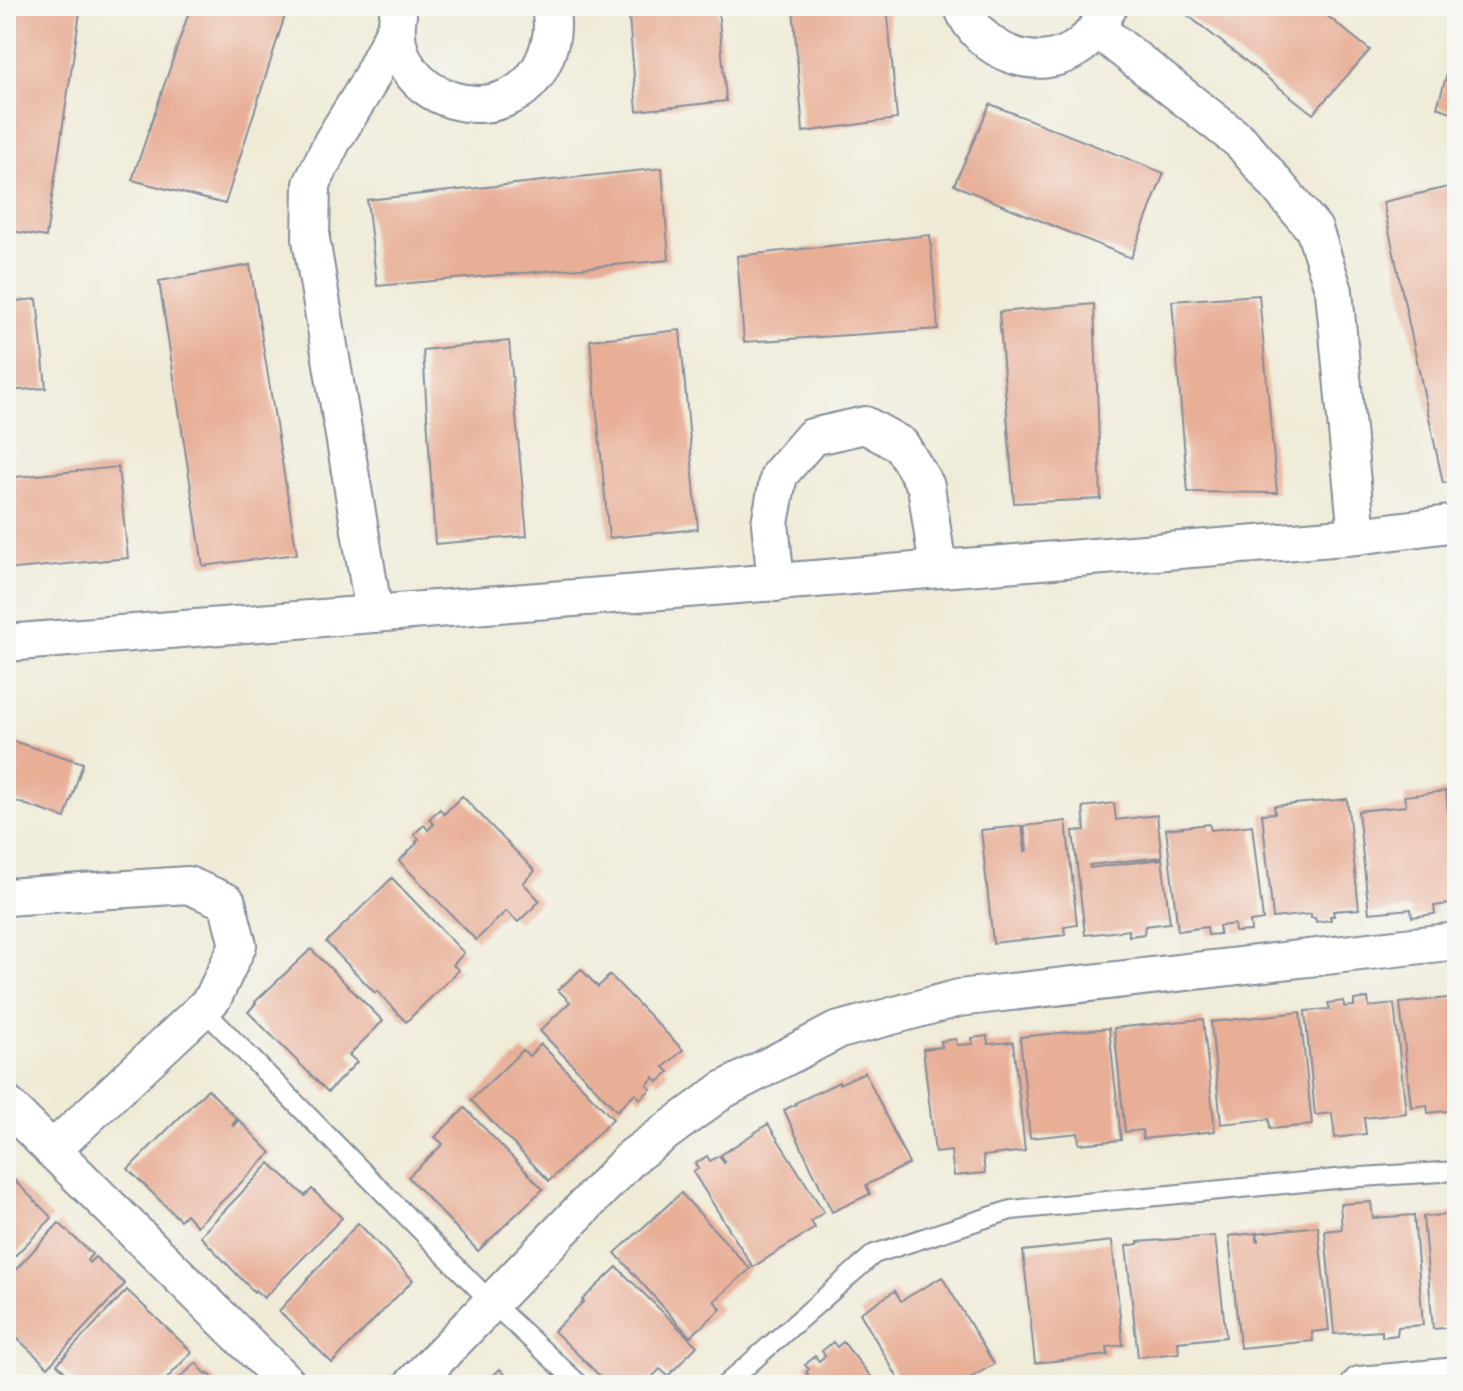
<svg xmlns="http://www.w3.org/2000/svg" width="1463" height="1391" viewBox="0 0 1463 1391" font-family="'Shantell Sans',sans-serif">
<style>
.building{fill:#e8ae96}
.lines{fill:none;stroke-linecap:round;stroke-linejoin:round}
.lane-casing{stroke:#858d9a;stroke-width:22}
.street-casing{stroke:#858d9a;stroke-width:40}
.lane{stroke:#fff;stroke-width:18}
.street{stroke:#fff;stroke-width:36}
</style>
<rect width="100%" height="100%" fill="#f6f6f2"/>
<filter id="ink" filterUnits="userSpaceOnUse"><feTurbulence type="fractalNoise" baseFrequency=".0125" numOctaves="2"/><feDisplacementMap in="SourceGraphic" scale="16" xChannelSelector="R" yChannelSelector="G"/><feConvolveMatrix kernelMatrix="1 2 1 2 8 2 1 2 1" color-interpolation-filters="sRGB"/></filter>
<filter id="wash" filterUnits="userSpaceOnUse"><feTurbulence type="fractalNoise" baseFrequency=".006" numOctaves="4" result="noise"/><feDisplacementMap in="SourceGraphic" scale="32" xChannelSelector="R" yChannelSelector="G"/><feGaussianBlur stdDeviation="1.8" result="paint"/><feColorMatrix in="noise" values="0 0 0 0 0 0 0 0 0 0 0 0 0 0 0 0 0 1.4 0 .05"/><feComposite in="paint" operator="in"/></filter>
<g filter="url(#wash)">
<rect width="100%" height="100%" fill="#efebd7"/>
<g id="blocks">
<g class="building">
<path d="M 6,6 L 81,6 L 46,237 L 6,230 Z"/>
<path d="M 191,6 L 288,6 L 225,204 L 132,180 Z"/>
<path d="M 628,6 L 718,6 L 726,101 L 637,111 Z"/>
<path d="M 793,6 L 887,6 L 897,119 L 803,132 Z"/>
<path d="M 1176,6 L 1315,6 L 1370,50 L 1313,114 Z"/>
<path d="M 1456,45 L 1457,45 L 1457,114 L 1437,107 Z"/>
<path d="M 990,104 L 1164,173 L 1131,258 L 954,185 Z"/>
<path d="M 662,168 L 669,260 L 377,286 L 367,200 Z"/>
<path d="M 1457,185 L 1457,480 L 1443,483 L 1383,202 Z"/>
<path d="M 930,235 L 938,329 L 744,342 L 737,256 Z"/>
<path d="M 250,265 L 297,554 L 203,566 L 159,281 Z"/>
<path d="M 1259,295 L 1277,493 L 1188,492 L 1172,301 Z"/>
<path d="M 37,299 L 46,388 L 6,391 L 6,302 Z"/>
<path d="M 1094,304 L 1101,499 L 1014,503 L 999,312 Z"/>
<path d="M 680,330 L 698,529 L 609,538 L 590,340 Z"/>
<path d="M 509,341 L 527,536 L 435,544 L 423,350 Z"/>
<path d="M 118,467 L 128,558 L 6,570 L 6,478 Z"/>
<path d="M 6,739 L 83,763 L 65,818 L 6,798 Z"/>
<path d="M 1446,791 L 1457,903 L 1434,906 L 1435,914 L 1412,917 L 1411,909 L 1369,913 L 1358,811 L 1406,806 L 1404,796 Z"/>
<path d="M 462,796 L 535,871 L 523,883 L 540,901 L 518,922 L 506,911 L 476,940 L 399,861 L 417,843 L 416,842 L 419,839 L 414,834 L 424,825 L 428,830 L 434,824 L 429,819 L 440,809 L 444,814 Z"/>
<path d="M 1347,799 L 1359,909 L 1333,911 L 1334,916 L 1330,916 L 1331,920 L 1316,922 L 1315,918 L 1311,918 L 1311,914 L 1273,918 L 1262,814 L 1275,813 L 1274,806 Z"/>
<path d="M 1114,803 L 1116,820 L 1157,815 L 1162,857 L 1089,865 L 1090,868 L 1162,859 L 1170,923 L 1145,926 L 1144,934 L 1129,936 L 1129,930 L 1085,935 L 1073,831 L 1085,830 L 1083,807 Z"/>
<path d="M 1066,821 L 1077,925 L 1064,927 L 1065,935 L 993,943 L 981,830 L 1022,826 L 1025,851 L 1027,850 L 1024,826 Z"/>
<path d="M 1209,824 L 1211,830 L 1252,825 L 1263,920 L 1250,922 L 1251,931 L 1235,932 L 1234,924 L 1219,926 L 1220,934 L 1208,935 L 1207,927 L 1178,931 L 1166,829 Z"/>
<path d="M 392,878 L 464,953 L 453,965 L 459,970 L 406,1022 L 377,991 L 375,993 L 326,942 Z"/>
<path d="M 311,949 L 383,1021 L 349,1055 L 357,1062 L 328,1092 L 248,1012 L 256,1003 L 255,1002 Z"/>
<path d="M 581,969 L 598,987 L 610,975 L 683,1050 L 664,1067 L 669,1072 L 658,1082 L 654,1077 L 647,1085 L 651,1089 L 640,1099 L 635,1093 L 617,1111 L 540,1031 L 570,1002 L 558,990 Z"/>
<path d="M 1457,997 L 1457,1110 L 1428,1113 L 1427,1105 L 1411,1107 L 1400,1003 Z"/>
<path d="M 1368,998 L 1369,1007 L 1394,1004 L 1406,1113 L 1364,1118 L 1366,1134 L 1335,1138 L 1332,1113 L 1315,1115 L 1305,1011 L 1330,1009 L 1328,1003 L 1344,1001 L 1344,1007 L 1354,1006 L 1354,1000 Z"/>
<path d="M 1300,1012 L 1312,1125 L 1270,1129 L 1269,1119 L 1221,1124 L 1211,1022 Z"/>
<path d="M 1203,1019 L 1215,1131 L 1143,1139 L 1142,1130 L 1125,1132 L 1114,1028 Z"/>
<path d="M 1109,1028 L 1121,1140 L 1079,1144 L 1078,1133 L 1030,1138 L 1020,1037 Z"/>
<path d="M 987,1036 L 988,1044 L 1013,1042 L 1025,1151 L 983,1156 L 985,1173 L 954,1176 L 951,1151 L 935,1153 L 923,1049 L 942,1047 L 941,1041 L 956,1039 L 957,1045 L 973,1044 L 972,1038 Z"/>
<path d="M 541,1044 L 613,1119 L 549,1181 L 471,1100 L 523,1050 L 529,1056 Z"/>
<path d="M 865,1072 L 909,1164 L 866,1185 L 870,1194 L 832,1212 L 784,1110 L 796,1104 L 795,1103 L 839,1082 L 839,1084 Z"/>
<path d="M 208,1089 L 237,1119 L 232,1125 L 233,1126 L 239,1120 L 271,1153 L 197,1226 L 186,1214 L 180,1220 L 128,1169 Z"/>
<path d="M 465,1108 L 543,1189 L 478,1251 L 408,1177 L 443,1144 L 435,1137 Z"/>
<path d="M 768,1124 L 824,1212 L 811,1221 L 815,1228 L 753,1267 L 693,1172 L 698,1169 L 695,1164 L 707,1156 L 710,1161 L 719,1156 L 724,1163 L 725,1161 L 721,1155 Z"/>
<path d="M 270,1163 L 305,1196 L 312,1189 L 342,1218 L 264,1298 L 255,1290 L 254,1292 L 200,1236 Z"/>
<path d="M 6,1172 L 52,1218 L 6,1265 Z"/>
<path d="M 681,1193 L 750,1269 L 714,1301 L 721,1309 L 690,1337 L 615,1253 Z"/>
<path d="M 1371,1202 L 1373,1218 L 1414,1215 L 1423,1325 L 1398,1327 L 1397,1335 L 1382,1337 L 1382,1331 L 1334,1334 L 1325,1231 L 1342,1229 L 1340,1204 Z"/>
<path d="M 1457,1211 L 1457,1327 L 1433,1329 L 1423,1217 L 1450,1214 L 1450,1212 Z"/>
<path d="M 59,1223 L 92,1254 L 87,1260 L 89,1263 L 95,1257 L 125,1284 L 48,1367 L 6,1328 L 6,1280 Z"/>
<path d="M 358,1223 L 413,1280 L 332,1363 L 279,1311 Z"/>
<path d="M 1318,1226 L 1329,1330 L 1312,1332 L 1313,1341 L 1240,1348 L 1229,1236 L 1256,1233 L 1256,1241 L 1258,1241 L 1257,1233 Z"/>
<path d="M 1215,1236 L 1226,1337 L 1178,1342 L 1179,1353 L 1138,1357 L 1126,1246 L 1138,1244 L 1138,1242 Z"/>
<path d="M 1112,1241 L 1123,1345 L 1107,1347 L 1108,1355 L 1035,1363 L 1023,1251 Z"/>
<path d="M 617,1267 L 697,1346 L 668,1376 L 660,1369 L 644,1385 L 609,1385 L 554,1331 L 584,1301 L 582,1300 Z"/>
<path d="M 942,1277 L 994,1364 L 958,1385 L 902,1385 L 860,1313 L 895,1291 L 901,1301 Z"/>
<path d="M 127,1290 L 192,1352 L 161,1385 L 78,1385 L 57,1364 Z"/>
<path d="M 833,1342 L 837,1347 L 843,1342 L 878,1385 L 794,1385 L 808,1374 L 806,1372 L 809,1369 L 805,1365 L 815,1356 L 819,1361 L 825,1356 L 822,1351 Z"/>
<path d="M 196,1363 L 207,1375 L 208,1373 L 220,1385 L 172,1385 Z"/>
<path d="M 500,1369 L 511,1381 L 510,1382 L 513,1385 L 483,1385 Z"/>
</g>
</g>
</g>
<g filter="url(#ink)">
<use href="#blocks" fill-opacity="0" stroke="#858d9a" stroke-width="2"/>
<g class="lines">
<defs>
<g id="lane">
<path d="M 203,1009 L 492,1303 L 580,1385"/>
<path d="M 725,1385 L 874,1254 L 1011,1210 L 1346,1178 L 1457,1171"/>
</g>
<g id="street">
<path d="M 962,6 C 979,52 1038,77 1080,46 C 1094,35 1101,21 1109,6"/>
<path d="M 398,15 C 383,102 509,140 544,60 C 552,42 555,25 549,6"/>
<path d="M 1097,29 L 1241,142 L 1314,229 L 1334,291 L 1357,536"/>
<path d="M 776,583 L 770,523 L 779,475 L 812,437 L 865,425 L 901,445 L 926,486 L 938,569"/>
<path d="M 374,614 L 311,239 L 312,184 L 332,142 L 366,87 L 396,27"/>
<path d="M 6,643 L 1357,536 L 1457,523"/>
<path d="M 6,897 L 188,885 L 227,902 L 238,945 L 213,998 L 203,1009 L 52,1150"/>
<path d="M 6,1104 L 289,1385"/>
<path d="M 412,1385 L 632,1157 L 723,1090 L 836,1031 L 959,998 L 1457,941"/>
<path d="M 1360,1385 L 1457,1376"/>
</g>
</defs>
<use href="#lane" class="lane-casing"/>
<use href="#street" class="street-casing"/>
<use href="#lane" class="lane"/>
<use href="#street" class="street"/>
</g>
</g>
<rect width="1463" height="1391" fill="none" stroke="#f6f6f2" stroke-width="32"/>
</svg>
